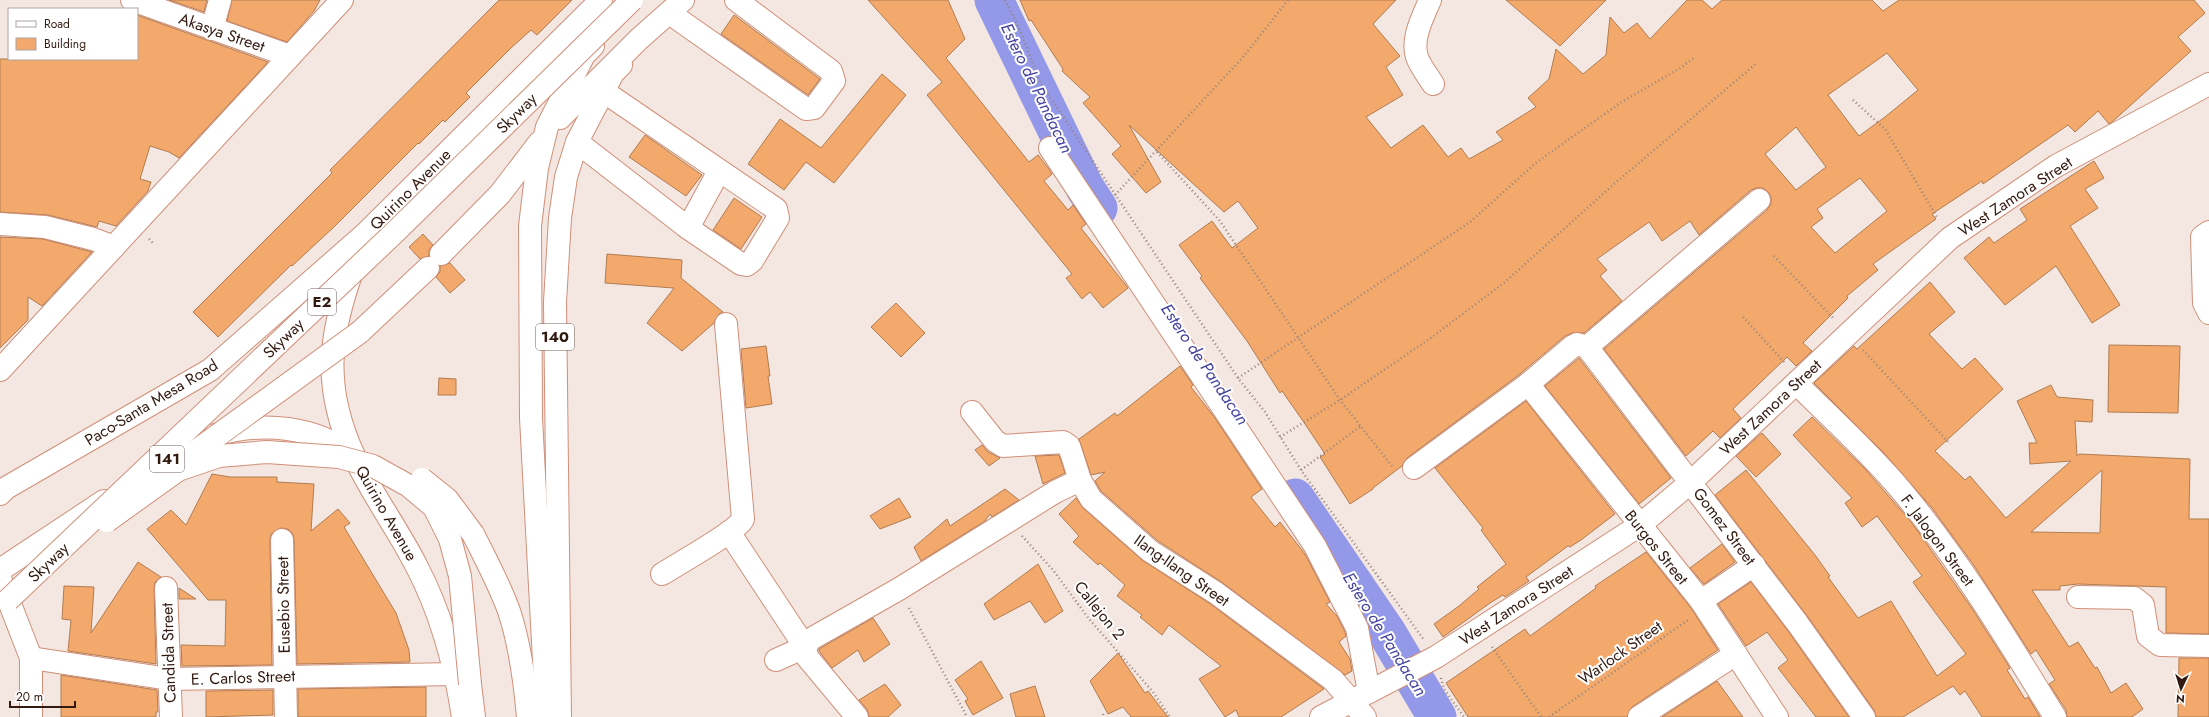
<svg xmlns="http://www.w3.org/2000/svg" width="2209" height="717" viewBox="0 0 2209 717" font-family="Jost,sans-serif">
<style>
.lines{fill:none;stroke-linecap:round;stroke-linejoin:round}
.river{stroke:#9398e9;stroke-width:39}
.building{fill:#f3a96b;stroke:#b07c51;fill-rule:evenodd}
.minor-casing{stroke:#d08f78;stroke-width:24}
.major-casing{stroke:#d08f78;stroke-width:24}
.highway-casing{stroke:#d08f78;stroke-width:24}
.path{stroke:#96837c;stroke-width:2.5;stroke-dasharray:1 3;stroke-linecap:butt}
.minor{stroke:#fff;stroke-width:22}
.major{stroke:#fff;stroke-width:22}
.highway{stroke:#fff;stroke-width:22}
.highway-bridge-casing{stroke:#d08f78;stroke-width:24;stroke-linecap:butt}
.highway-bridge{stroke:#fff;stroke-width:22}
.labels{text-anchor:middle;stroke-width:4;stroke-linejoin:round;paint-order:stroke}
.shield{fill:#fff;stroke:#705f58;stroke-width:1}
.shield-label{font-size:15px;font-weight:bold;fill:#331a11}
.street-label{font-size:16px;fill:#331a11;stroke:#fff}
.water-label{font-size:17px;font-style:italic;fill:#4643a0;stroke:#fff}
</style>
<rect width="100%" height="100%" fill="#f4e6e1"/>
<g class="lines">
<g class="river">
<path d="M 994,0 L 1085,188 L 1098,208"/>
<path d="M 1295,498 L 1387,633 L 1437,717"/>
</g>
</g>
<g class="building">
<path d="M 169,0 L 207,0 L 204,12 Z"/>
<path d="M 232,0 L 320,0 L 314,11 L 287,42 L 227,21 Z"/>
<path d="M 499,0 L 572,0 L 537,35 L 531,30 L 511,48 L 466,93 L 470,97 L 445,122 L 443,120 L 419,144 L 418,143 L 335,226 L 292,266 L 291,265 L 218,337 L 193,312 L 332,173 L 330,170 Z"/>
<path d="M 868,0 L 948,0 L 965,39 L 946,58 L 1029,162 L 1038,155 L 1048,168 L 1052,174 L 1044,181 L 1068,210 L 1073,205 L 1086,224 L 1081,228 L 1128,288 L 1103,308 L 1090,292 L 1082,299 L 1066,278 L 1072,274 L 927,95 L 942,82 Z"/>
<path d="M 1020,0 L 1396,0 L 1373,24 L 1400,56 L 1386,67 L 1403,95 L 1366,117 L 1391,148 L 1423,125 L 1448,157 L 1461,148 L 1469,159 L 1503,140 L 1496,132 L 1536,107 L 1528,98 L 1549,79 L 1556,49 L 1583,74 L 1606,55 L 1610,17 L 1624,33 L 1637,23 L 1650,39 L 1687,0 L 1702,0 L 1712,9 L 1722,0 L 1872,0 L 1883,11 L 1899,0 L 2194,0 L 2205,13 L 2178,37 L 2191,51 L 2112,122 L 2109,124 L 2098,111 L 2075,132 L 2068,125 L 1983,184 L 1982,181 L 1932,214 L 1936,219 L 1873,264 L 1878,270 L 1847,296 L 1848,298 L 1803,343 L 1812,351 L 1796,366 L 1787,357 L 1733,409 L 1741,418 L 1720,438 L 1713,431 L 1686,456 L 1604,349 L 1767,210 L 1771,204 L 1771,197 L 1768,192 L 1763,188 L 1756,188 L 1751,190 L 1699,235 L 1690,221 L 1662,241 L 1649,222 L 1597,259 L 1607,270 L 1600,276 L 1622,301 L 1584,333 L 1572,333 L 1565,336 L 1520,374 L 1407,458 L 1402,466 L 1373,488 L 1373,489 L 1350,504 L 1320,457 L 1325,454 L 1303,421 L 1282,391 L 1280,393 L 1247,341 L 1200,278 L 1202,276 L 1179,245 L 1212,221 L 1232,248 L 1258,228 L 1238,201 L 1224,212 L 1129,125 L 1161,182 L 1146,193 L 1112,154 L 1121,146 L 1083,103 L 1090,97 L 1062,71 L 1063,69 L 1031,20 L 1029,21 ZM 1887,53 L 1918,90 L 1885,117 L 1859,136 L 1828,95 ZM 1796,127 L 1826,167 L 1796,190 L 1765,154 ZM 1860,178 L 1887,211 L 1835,253 L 1811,227 L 1823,218 L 1817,209 Z"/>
<path d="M 1506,0 L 1606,0 L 1560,46 Z"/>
<path d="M 137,15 L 268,62 L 179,158 L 169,152 L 150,146 L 140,179 L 151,182 L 148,191 L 116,226 L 99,221 L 97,227 L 48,215 L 0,212 L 0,59 L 137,59 Z"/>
<path d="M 734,15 L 820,79 L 808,95 L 721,34 Z"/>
<path d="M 882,74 L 906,95 L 834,183 L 806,162 L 784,190 L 748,164 L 780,119 L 821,148 Z"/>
<path d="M 645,135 L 702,175 L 686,196 L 629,157 Z"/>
<path d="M 2094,161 L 2104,178 L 2085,189 L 2098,208 L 2070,226 L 2120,305 L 2092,323 L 2056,266 L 2005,305 L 1964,258 L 1989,237 L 1994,243 L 2027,220 L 2020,209 Z"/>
<path d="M 734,198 L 762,217 L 741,249 L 713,230 Z"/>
<path d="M 423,234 L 433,245 L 429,250 L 429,256 L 420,259 L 409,247 Z"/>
<path d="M 0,237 L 43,239 L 92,252 L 42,306 L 28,297 L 28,320 L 0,348 Z"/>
<path d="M 607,254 L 682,260 L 681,278 L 723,312 L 719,314 L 714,323 L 682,351 L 647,323 L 674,288 L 605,283 Z"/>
<path d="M 450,263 L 465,280 L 450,293 L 436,277 L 440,272 L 440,266 Z"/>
<path d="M 1930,282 L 1955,312 L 1929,334 L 1962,369 L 1975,358 L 2003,389 L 1935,451 L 1965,480 L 1970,476 L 2006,518 L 2071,461 L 2030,464 L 2029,443 L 2037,443 L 2017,401 L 2051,385 L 2057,397 L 2093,400 L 2092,422 L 2075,421 L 2077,456 L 2079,454 L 2190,459 L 2189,519 L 2209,519 L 2209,634 L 2166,633 L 2166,587 L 2078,584 L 2060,586 L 2060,590 L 2032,590 L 2069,647 L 2078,642 L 2095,668 L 2097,667 L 2111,693 L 2126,683 L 2143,709 L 2132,717 L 2067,717 L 2066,710 L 2049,684 L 2055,680 L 2036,650 L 2031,654 L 1973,564 L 1932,508 L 1884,453 L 1814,383 L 1854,346 L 1857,349 ZM 2102,470 L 2100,533 L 2031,532 Z"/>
<path d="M 896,303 L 925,333 L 901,357 L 871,327 Z"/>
<path d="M 2109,345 L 2180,346 L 2178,413 L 2108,412 Z"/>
<path d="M 766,346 L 770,376 L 768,376 L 772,404 L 746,408 L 741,349 Z"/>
<path d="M 1579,358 L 1671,478 L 1639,504 L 1545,386 Z"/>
<path d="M 1180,366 L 1193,385 L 1191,387 L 1215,418 L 1262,489 L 1251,497 L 1275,527 L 1280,522 L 1305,554 L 1330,602 L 1326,604 L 1337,616 L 1345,632 L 1346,636 L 1339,642 L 1350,659 L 1352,671 L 1345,675 L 1223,583 L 1158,541 L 1101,491 L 1095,481 L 1105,472 L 1091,475 L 1079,439 L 1115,413 L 1117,416 Z"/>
<path d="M 439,378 L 456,379 L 456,395 L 438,395 Z"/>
<path d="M 1526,401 L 1615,514 L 1581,540 L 1570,547 L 1568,546 L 1526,577 L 1529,581 L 1505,597 L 1503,595 L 1490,603 L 1443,637 L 1434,624 L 1459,606 L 1479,589 L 1477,587 L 1506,564 L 1481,530 L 1483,528 L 1435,468 Z"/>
<path d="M 1812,417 L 1866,470 L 1912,523 L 1971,607 L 2010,668 L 2007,670 L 2025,699 L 2028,697 L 2040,717 L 1982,717 L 1965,691 L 1960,695 L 1953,686 L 1903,717 L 1876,717 L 1874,710 L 1808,617 L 1715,495 L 1746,470 L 1815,555 L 1830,576 L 1828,577 L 1858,618 L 1891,601 L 1937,676 L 1966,654 L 1917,588 L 1913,582 L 1922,576 L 1877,516 L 1862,527 L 1845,503 L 1852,498 L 1793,435 Z"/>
<path d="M 1762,433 L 1781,454 L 1756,477 L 1736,456 Z"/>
<path d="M 982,445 L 988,452 L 1000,458 L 989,466 L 975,450 Z"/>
<path d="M 1059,455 L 1065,473 L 1043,484 L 1035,456 Z"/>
<path d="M 212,474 L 230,477 L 277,477 L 277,482 L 314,484 L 311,531 L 338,509 L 350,523 L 344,527 L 396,613 L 409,650 L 410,662 L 297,664 L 294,540 L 293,534 L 288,529 L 281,528 L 271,534 L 270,540 L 272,665 L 182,666 L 181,645 L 225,646 L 226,600 L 208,600 L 147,529 L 171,510 L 186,525 Z"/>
<path d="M 1005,489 L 1019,500 L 992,517 L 990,514 L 985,521 L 921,561 L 914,547 L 947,519 L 950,526 Z"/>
<path d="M 899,498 L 911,517 L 880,529 L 870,516 Z"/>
<path d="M 1076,498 L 1083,508 L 1142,560 L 1209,603 L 1324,689 L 1281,717 L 1239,717 L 1236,710 L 1225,717 L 1199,679 L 1221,666 L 1169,625 L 1162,635 L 1140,617 L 1142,615 L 1117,596 L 1125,585 L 1100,563 L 1098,565 L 1073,542 L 1079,536 L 1059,514 Z"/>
<path d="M 1722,544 L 1735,562 L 1704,584 L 1690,568 Z"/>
<path d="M 1646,552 L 1691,608 L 1718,650 L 1632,707 L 1627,717 L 1468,717 L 1446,683 L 1525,629 L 1530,636 L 1596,588 L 1595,586 Z"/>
<path d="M 138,562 L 161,577 L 155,582 L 154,588 L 156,664 L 68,651 L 71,620 L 62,619 L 64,586 L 94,587 L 91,633 Z"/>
<path d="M 1038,564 L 1063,611 L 1045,623 L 1030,601 L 994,620 L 984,604 Z"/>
<path d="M 1751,582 L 1788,631 L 1849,717 L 1816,717 L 1778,668 L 1788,660 L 1767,632 L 1746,646 L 1718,604 Z"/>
<path d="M 179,588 L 196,599 L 179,599 Z"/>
<path d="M 873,618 L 890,644 L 864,662 L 858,650 L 832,668 L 819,651 L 819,649 Z"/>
<path d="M 1118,653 L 1145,693 L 1148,691 L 1168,717 L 1131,717 L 1123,707 L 1108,714 L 1090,681 Z"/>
<path d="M 2179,658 L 2209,658 L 2209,717 L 2178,717 Z"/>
<path d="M 981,661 L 1003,698 L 973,715 L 965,701 L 968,699 L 955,680 Z"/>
<path d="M 61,675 L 157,690 L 158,712 L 156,712 L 156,717 L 61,717 Z"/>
<path d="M 1717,681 L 1743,717 L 1662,717 Z"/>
<path d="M 885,684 L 901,705 L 888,717 L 869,717 L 867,709 L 859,700 Z"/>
<path d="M 1035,686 L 1045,717 L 1016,717 L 1010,694 Z"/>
<path d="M 426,687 L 426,717 L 298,717 L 298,689 Z"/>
<path d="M 273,690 L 273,715 L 206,717 L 206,691 Z"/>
</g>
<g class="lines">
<defs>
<g id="minor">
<path d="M 132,0 L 290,56"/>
<path d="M 1430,0 C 1423,17 1411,38 1417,57 C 1420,66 1428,76 1433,84"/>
<path d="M 675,17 L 806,109 L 814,108 L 834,81 L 831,71 L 736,0"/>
<path d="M 212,29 L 220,0"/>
<path d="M 577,142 L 688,228 L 741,264 L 747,265 L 752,261 L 778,218 L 776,209 L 603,91"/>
<path d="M 1050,148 L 1315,546 L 1357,628 L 1369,692"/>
<path d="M 0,224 L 45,227 L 93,239 L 114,247"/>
<path d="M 688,228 L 719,171"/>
<path d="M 2209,232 L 2202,237 L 2204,303 L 2209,313"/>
<path d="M 1587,347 L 1759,200"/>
<path d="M 0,370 L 342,0"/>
<path d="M 1796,383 C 1831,418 1868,451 1900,489 C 1959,559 2007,639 2055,717"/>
<path d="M 1528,384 L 1701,601 L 1777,717"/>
<path d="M 972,412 L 995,441 L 1003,446 L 1063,442 L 1069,446 L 1080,480 L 1091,499 L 1150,551 L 1216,593 L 1333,680 L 1365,717"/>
<path d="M 1414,468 L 1528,384 L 1573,346 L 1577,344 L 1587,347 L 1798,624 L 1864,717"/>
<path d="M 729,532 L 805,647 L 807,657 L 857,717"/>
<path d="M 282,540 L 286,717"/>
<path d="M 662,574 C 675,566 740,529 743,519 L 726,324"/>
<path d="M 0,578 L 31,658 L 31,717"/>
<path d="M 166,588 L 171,717"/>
<path d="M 2078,597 L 2134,598 L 2143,605 L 2148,636 L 2160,645 L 2209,646"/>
<path d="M 1701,601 L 1754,565"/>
<path d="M 31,658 L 169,679 L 457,674"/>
<path d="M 776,660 L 805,647 L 811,639 L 899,589 L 1055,492 L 1080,480"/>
<path d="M 1321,717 L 1436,657 L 1640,525 L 1691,482 L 1950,238 L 2056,166 L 2209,84"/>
<path d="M 1639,717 L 1736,654"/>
</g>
<g id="major">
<path d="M 353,269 C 328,337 323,389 354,456 C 372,495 398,529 417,567 C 442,615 455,664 463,717"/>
<path d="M 215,435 C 263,421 315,426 354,456"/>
<path d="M 0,494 L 6,488 L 210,370 L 365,234 L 601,0"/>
<path d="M 0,570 L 104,501"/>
<path d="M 560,717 L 555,302 L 560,218 L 566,177 L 577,142 L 613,73 L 621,65"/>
</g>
<g id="highway">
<path d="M 560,118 L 639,39 L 683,0"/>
<path d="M 441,254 L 500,194 L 539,143"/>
<path d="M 360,332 L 428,268"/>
<path d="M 473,534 C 486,559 499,584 509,611 C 520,644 525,683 528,717"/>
<path d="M 470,684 L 474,717"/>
<path d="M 547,717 L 531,418 L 530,226 L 537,168 L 547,127 L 584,55 L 593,46"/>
</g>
</defs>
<use href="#minor" class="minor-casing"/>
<use href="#major" class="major-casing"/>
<use href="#highway" class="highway-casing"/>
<g class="path">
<path d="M 1005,0 L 1019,28 L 1040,82 L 1238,378 L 1265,412 L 1301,470 L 1424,640"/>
<path d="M 1853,100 L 1885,129 L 1938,219"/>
<path d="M 1157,152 L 1220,221 L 1340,400 L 1392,466"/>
<path d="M 1115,195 L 1244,56 L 1288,0"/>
<path d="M 149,239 L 154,244"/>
<path d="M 1774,256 L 1834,319"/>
<path d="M 1743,317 L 1786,364"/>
<path d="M 1863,350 L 1950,444"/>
<path d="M 1238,378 L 1470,222 L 1537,162 L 1620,103 L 1682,67 L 1695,57"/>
<path d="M 1280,437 L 1340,400 L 1428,340 L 1505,282 L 1614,184 L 1757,63"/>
<path d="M 1301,470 L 1361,426"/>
<path d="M 1022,536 L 1053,570 L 1089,619 L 1153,692 L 1170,717"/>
<path d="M 909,608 L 967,717"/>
<path d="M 1492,647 L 1541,717"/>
<path d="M 1441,678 L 1444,689 L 1464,717"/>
<path d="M 1103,714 L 1104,717"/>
<path d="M 1549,717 L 1688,620"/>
</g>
<use href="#minor" class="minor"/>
<use href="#major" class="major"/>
<use href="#highway" class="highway"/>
<defs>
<g id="highway-bridge">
<path d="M 181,462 L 360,332"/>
<path d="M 422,479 L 447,499 L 473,534"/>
<path d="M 107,521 L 178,470 L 219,456 L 267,452 L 339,457 L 373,466 L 409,486 L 434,507 L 450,539 L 460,576 L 470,684"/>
<path d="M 8,600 L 394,233 L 632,0"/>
</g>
</defs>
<use href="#highway-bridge" class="highway-bridge-casing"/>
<use href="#highway-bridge" class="highway-bridge"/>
</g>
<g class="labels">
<g class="shield">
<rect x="308" y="289" width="28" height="26" rx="3"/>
<rect x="536" y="324" width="38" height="26" rx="3"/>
<rect x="150" y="446" width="34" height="26" rx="3"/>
</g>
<g class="shield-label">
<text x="322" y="307">E2</text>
<text x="555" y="342">140</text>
<text x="167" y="464">141</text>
</g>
<g class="street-label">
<text transform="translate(222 32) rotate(19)" y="6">Akasya Street</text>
<text transform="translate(516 113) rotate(-45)" y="6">Skyway</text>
<text transform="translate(410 189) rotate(-45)" y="6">Quirino Avenue</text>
<text transform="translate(2015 196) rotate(-33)" y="6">West Zamora Street</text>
<text transform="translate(283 338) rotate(-44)" y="6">Skyway</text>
<text transform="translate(151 402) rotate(-31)" y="6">Paco-Santa Mesa Road</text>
<text transform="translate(1770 407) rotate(-43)" y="6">West Zamora Street</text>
<text transform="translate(387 513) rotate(60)" y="6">Quirino Avenue</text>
<text transform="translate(1725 526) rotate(53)" y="6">Gomez Street</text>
<text transform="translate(1938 540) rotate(53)" y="6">F. Jalogon Street</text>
<text transform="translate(1657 547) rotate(51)" y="6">Burgos Street</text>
<text transform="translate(48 562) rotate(-44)" y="6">Skyway</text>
<text transform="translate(1182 570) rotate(35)" y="6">Ilang-Ilang Street</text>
<text transform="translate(283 605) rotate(-91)" y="6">Eusebio Street</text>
<text transform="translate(1516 605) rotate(-33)" y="6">West Zamora Street</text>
<text transform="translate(1100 610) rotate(51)" y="6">Callejon 2</text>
<text transform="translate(1620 652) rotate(-35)" y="6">Warlock Street</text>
<text transform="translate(168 653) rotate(-92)" y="6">Candida Street</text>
<text transform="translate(243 677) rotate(-2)" y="6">E. Carlos Street</text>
</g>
<g class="water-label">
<text transform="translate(1037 88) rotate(64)" y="6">Estero de Pandacan</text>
<text transform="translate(1205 364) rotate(56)" y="6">Estero de Pandacan</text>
<text transform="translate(1385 634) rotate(58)" y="6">Estero de Pandacan</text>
</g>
</g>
<rect x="8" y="8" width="130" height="52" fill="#ffffff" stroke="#ada3a0"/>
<rect x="16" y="21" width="20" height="6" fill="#ffffff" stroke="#ada3a0"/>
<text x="44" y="28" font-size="12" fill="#331a11">Road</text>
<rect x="16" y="38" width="20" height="12" fill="#f3a96b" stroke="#ada3a0"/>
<text x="44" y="48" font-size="12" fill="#331a11">Building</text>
<g transform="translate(2181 689) rotate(184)" stroke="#ffffff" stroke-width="3" paint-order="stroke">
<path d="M0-3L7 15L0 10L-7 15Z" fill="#331a11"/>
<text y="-6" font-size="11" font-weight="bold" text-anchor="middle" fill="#331a11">N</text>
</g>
<path d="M10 701v6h65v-6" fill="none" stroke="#331a11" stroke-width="2"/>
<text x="16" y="701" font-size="12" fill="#331a11" stroke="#ffffff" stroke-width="3" paint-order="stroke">20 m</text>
</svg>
